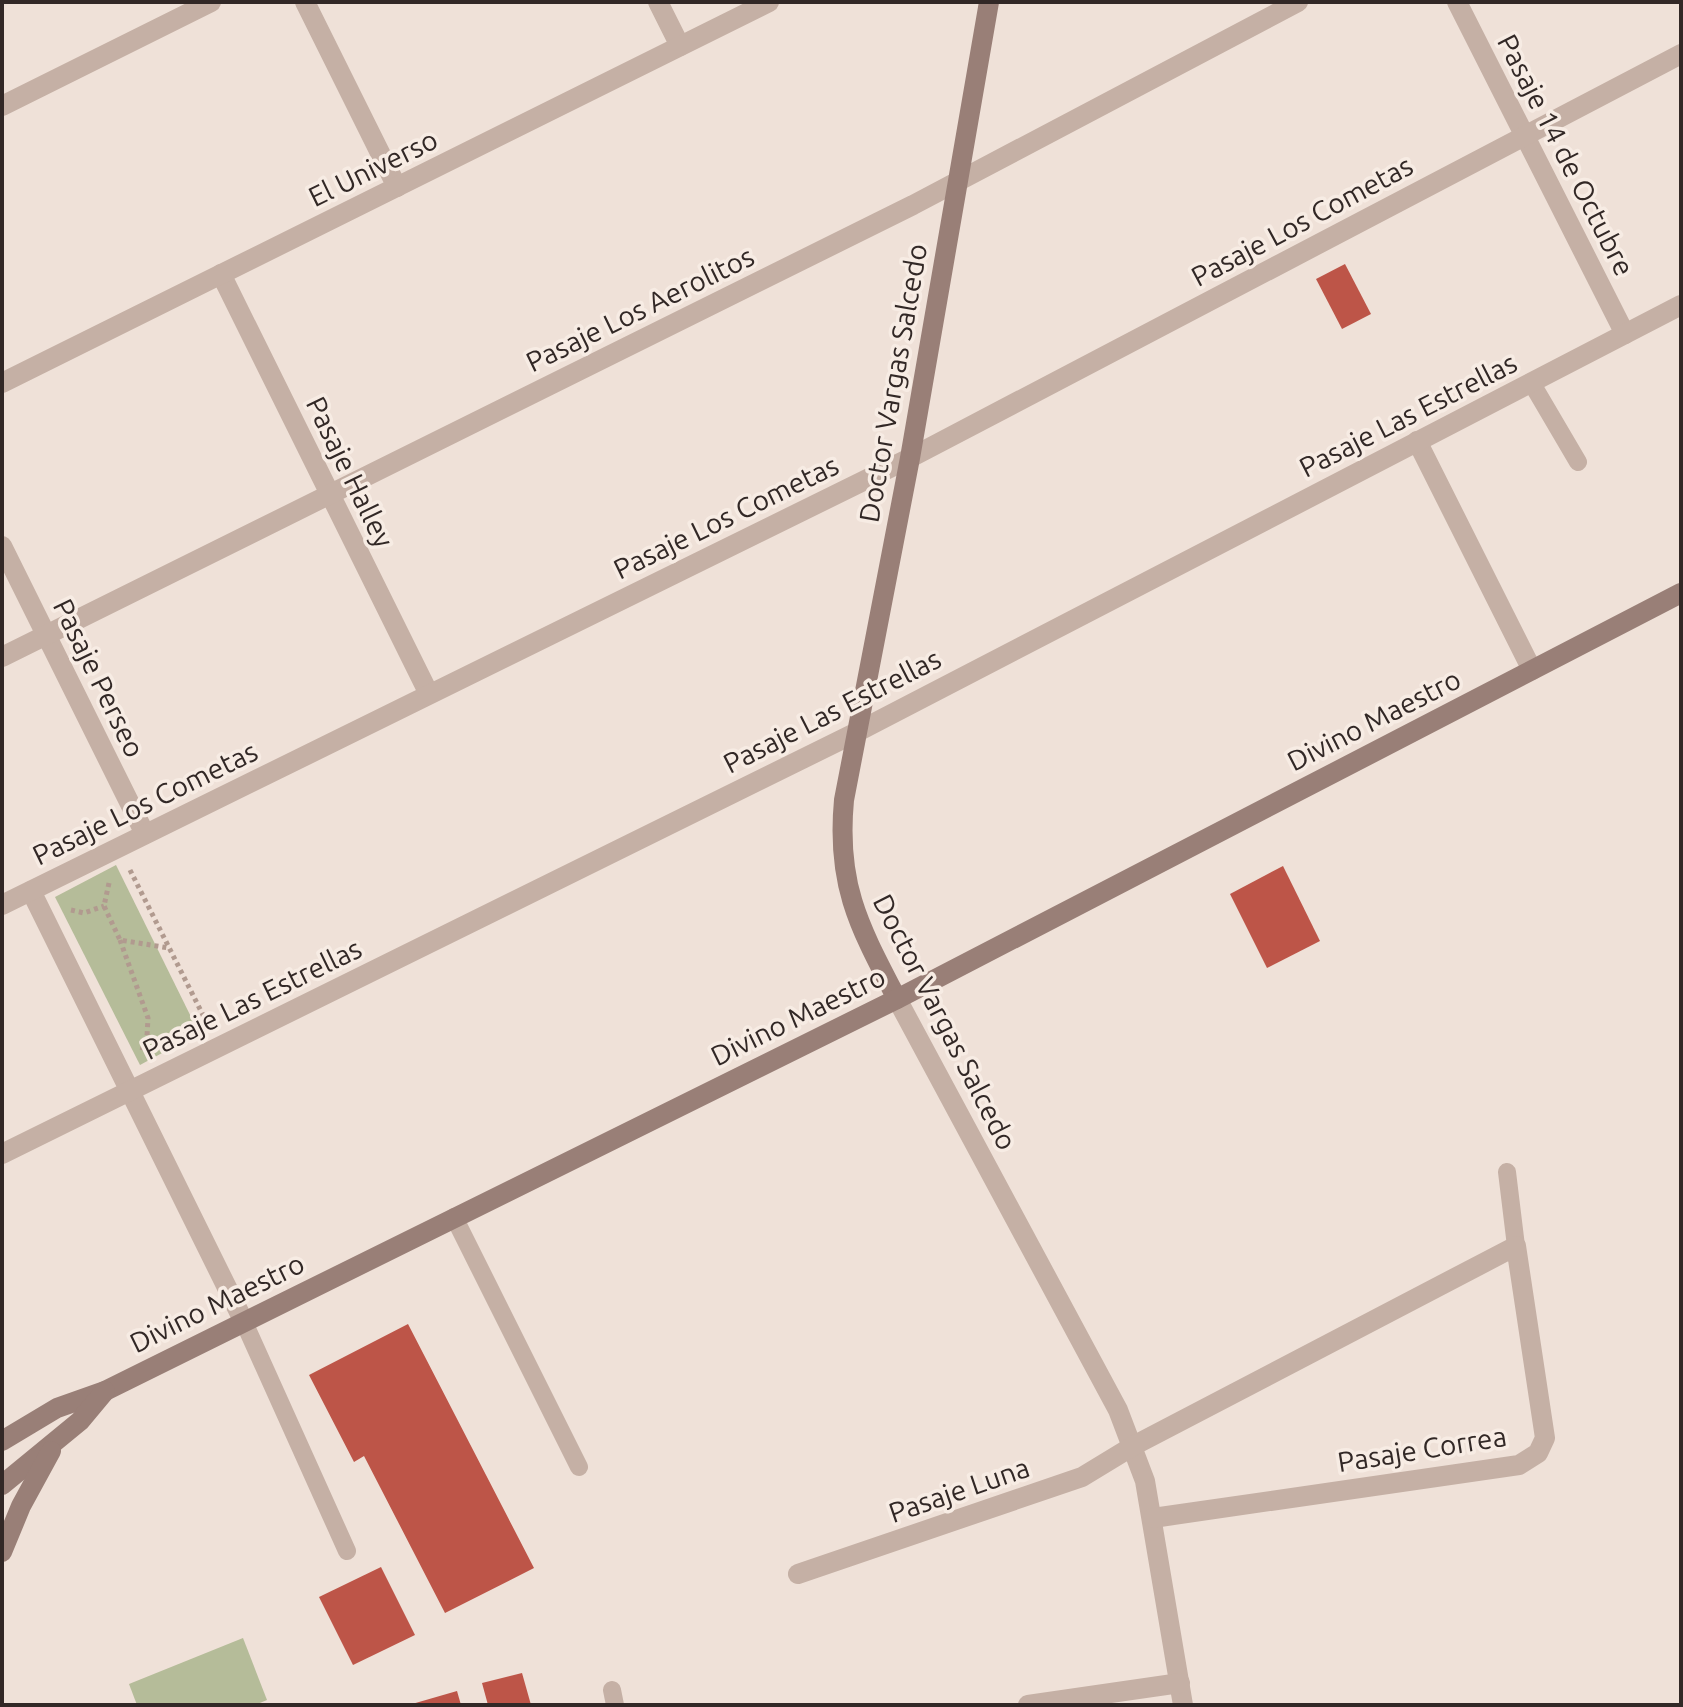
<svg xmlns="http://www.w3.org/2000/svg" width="1683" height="1707" viewBox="0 0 1683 1707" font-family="Ubuntu,sans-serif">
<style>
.green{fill:#b5bc99}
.building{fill:#bd5548}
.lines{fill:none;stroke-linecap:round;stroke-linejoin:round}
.path{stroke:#b19a8f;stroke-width:5;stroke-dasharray:4 4;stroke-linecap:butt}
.lane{stroke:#c5b0a5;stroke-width:18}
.street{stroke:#c5b0a5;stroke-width:20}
.secondary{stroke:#997f77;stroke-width:20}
.labels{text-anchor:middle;stroke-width:7;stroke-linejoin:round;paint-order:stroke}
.street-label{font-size:28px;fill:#322826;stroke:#f7ece4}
</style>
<rect width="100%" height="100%" fill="#efe1d8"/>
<g class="green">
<path d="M 116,865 L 199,1033 L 140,1065 L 55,897 Z"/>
<path d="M 243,1638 L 267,1700 L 255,1705 L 137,1705 L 129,1684 Z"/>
</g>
<g class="building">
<path d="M 1345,264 L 1371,314 L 1342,329 L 1316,279 Z"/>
<path d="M 1283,866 L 1320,941 L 1267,968 L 1230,894 Z"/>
<path d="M 408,1324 L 534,1568 L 445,1613 L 364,1456 L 354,1462 L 309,1375 Z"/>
<path d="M 381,1567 L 415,1635 L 353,1665 L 319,1597 Z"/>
<path d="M 522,1673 L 531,1705 L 488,1705 L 482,1683 Z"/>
<path d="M 457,1691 L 461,1705 L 412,1705 L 412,1704 Z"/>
</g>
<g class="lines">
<g class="path">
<path d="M 130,870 L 208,1025"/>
<path d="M 109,883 L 104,906 L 120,940 L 169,948"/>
<path d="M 71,910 L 84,913 L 104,906"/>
<path d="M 120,940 L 148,1018 L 147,1036 L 141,1053"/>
</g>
<g class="lane">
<path d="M 1531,382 L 1578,462"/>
<path d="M 1507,1172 L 1516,1246"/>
<path d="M 454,1217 L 579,1467"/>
<path d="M 243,1320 L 347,1551"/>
<path d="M 612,1690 L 615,1705"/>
</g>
<g class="street">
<path d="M 305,2 L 397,187"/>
<path d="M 658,2 L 680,46"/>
<path d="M 1457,2 L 1625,334"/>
<path d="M 2,106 L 211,2"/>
<path d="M 221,274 L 429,694"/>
<path d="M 2,383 L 769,2"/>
<path d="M 1417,441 L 1532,670"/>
<path d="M 2,546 L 145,834"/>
<path d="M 2,657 L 913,205 L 1298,2"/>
<path d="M 31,891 L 243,1320"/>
<path d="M 2,905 L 910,458 L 1681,54"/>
<path d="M 897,999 L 1118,1410 L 1145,1481 L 1183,1705"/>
<path d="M 2,1154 L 857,732 L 1681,305"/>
<path d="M 798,1574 L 1082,1477 L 1133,1446 L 1516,1246 L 1545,1438 L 1538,1453 L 1519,1465 L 1153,1518"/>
<path d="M 1028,1705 L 1180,1683"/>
</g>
<g class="secondary">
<path d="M 897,999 C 859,926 836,885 844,800 L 910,458 L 989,2"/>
<path d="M 2,1441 L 57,1408 L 105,1391 L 897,999 L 1681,593"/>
<path d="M 2,1485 L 80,1421 L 105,1391"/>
<path d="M 2,1552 L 21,1506 L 51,1451"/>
</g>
</g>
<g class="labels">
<g class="street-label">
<text transform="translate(1566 155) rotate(63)" y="10">Pasaje 14 de Octubre</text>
<text transform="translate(373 168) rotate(-26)" y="10">El Universo</text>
<text transform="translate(1302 221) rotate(-28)" y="10">Pasaje Los Cometas</text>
<text transform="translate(640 309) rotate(-26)" y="10">Pasaje Los Aerolitos</text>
<text transform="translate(893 383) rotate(-80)" y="10">Doctor Vargas Salcedo</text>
<text transform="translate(1408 415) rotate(-27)" y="10">Pasaje Las Estrellas</text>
<text transform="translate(350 472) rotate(64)" y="10">Pasaje Halley</text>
<text transform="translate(726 517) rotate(-26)" y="10">Pasaje Los Cometas</text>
<text transform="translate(99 678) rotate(64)" y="10">Pasaje Perseo</text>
<text transform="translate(832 711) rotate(-27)" y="10">Pasaje Las Estrellas</text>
<text transform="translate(1374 720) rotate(-27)" y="10">Divino Maestro</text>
<text transform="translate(145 803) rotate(-26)" y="10">Pasaje Los Cometas</text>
<text transform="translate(252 999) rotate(-26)" y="10">Pasaje Las Estrellas</text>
<text transform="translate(798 1016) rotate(-26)" y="10">Divino Maestro</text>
<text transform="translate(945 1022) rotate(63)" y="10">Doctor Vargas Salcedo</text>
<text transform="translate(217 1303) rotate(-26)" y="10">Divino Maestro</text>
<text transform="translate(1422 1449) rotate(-9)" y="10">Pasaje Correa</text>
<text transform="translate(959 1490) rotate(-19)" y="10">Pasaje Luna</text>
</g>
</g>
<rect width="1683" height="1707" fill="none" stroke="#322826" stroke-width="8"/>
</svg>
